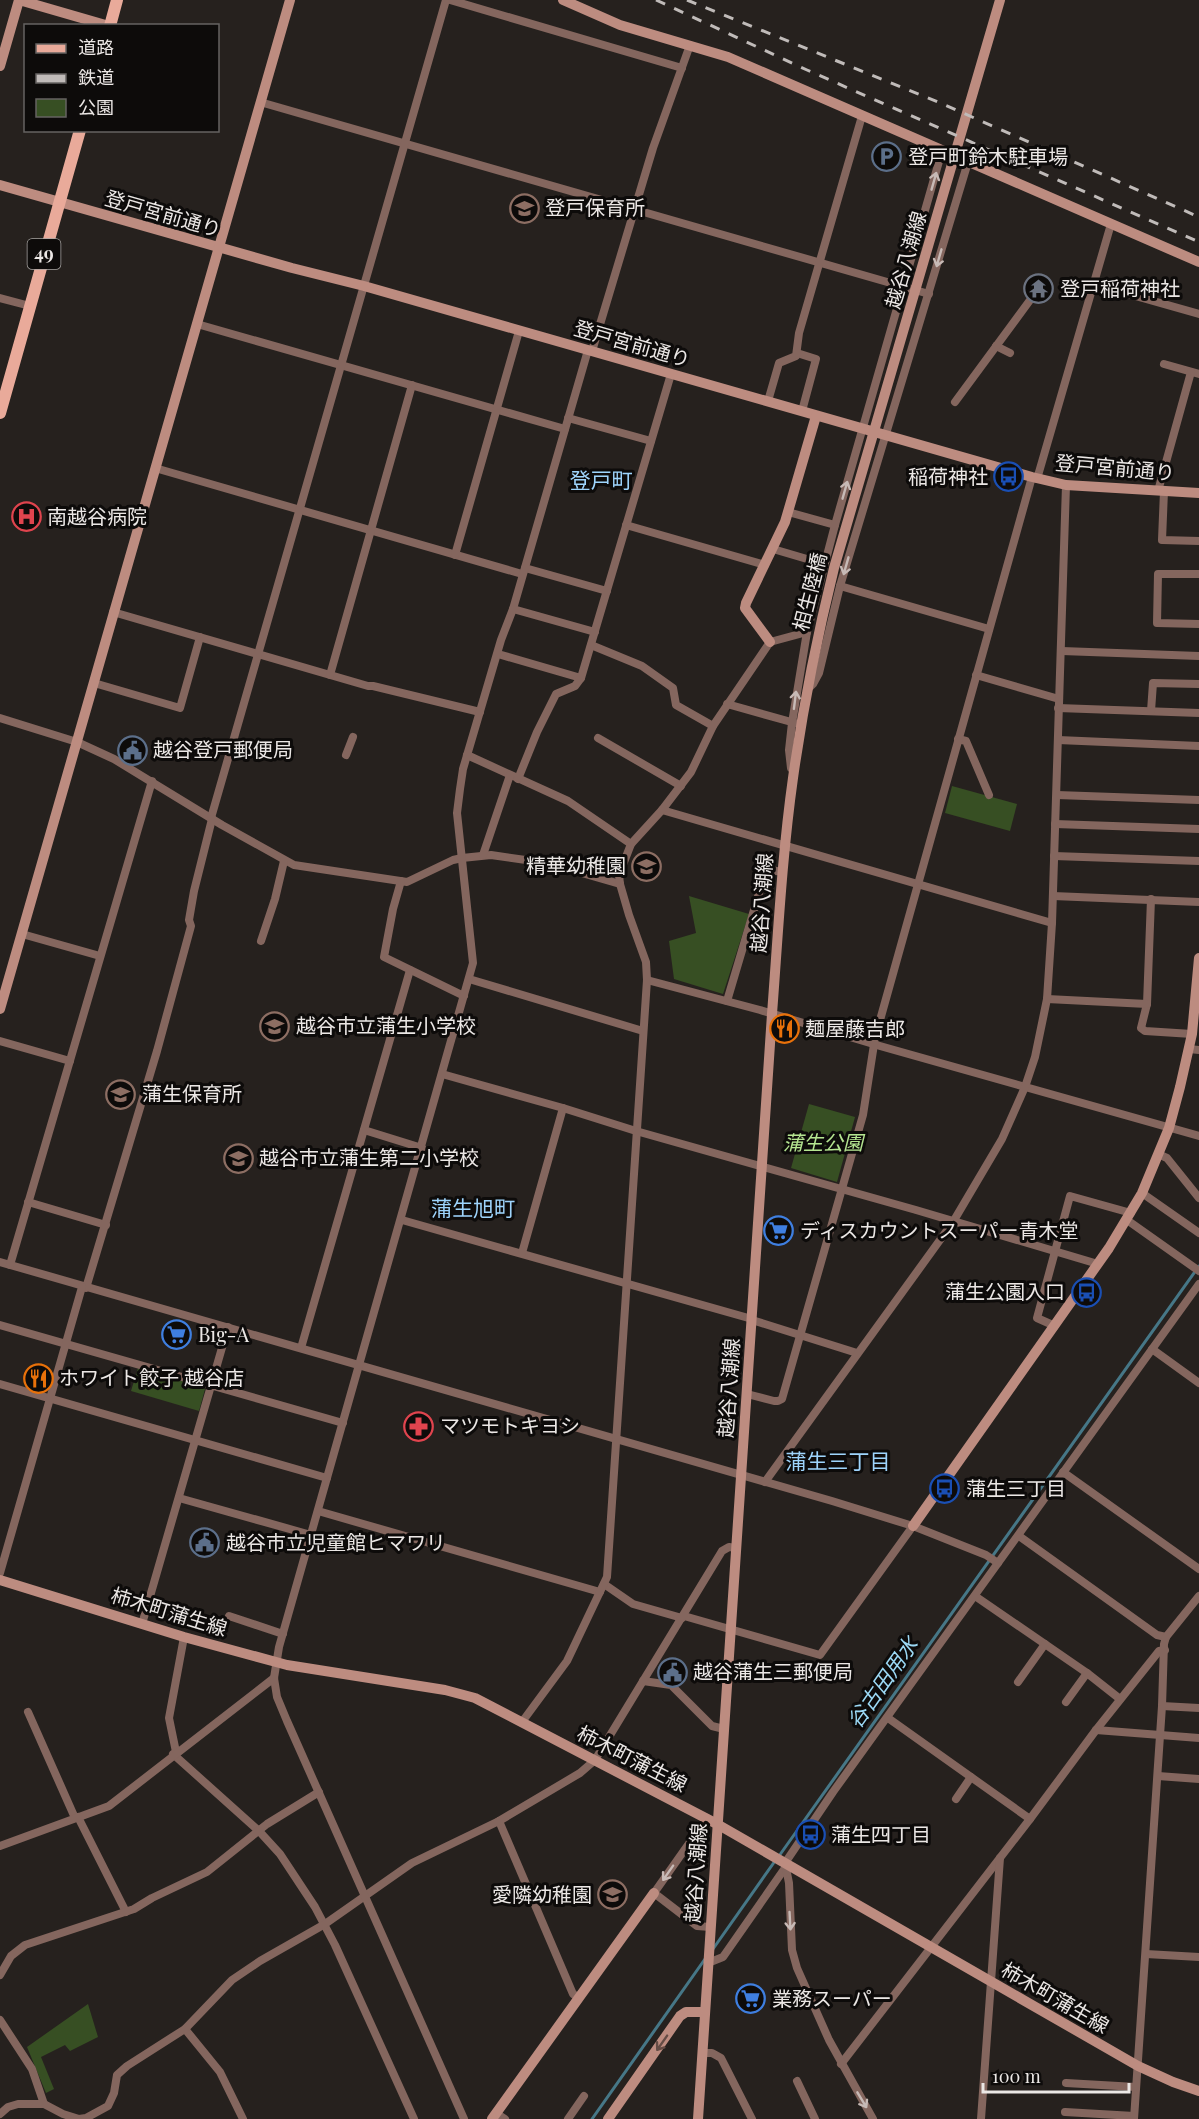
<svg xmlns="http://www.w3.org/2000/svg" width="1199" height="2119" viewBox="0 0 1199 2119" font-family="'Playfair Display','Noto Sans JP',serif">
<style>
.green{fill:#374f23}
.lines{fill:none;stroke-linecap:round;stroke-linejoin:round}
.stream{stroke:#467787;stroke-width:3}
.street{stroke:#84665e;stroke-width:8}
.secondary{stroke:#bd8c80;stroke-width:10}
.primary{stroke:#e9aa9a;stroke-width:12}
.rail{stroke:#c0bbb9;stroke-width:3;stroke-dasharray:10 10;stroke-linecap:butt}
.oneway{stroke:#c7bab6}
.oneway2{stroke:#654c45}
.labels{text-anchor:middle;stroke-width:6;stroke-linejoin:round;paint-order:stroke}
.shield{fill:#0d0b0a;stroke:#a8a5a3;stroke-width:1.5}
.shield-label{font-size:18px;font-weight:bold;fill:#ebe7e5}
.poi-label{font-size:20px;fill:#ebe7e5;stroke:#0d0b0a;text-anchor:start}
.street-label{font-size:20px;fill:#ebe7e5;stroke:#0d0b0a}
.park-label{font-size:20px;font-style:italic;fill:#b5e591;stroke:#0d0b0a}
.neighbourhood-label{font-size:21px;fill:#9ed4fc;stroke:#0d0b0a}
.water-label{font-size:21px;font-style:italic;fill:#9cd9f5;stroke:#0d0b0a}
</style>
<rect width="100%" height="100%" fill="#26211e"/>
<g class="green">
<path d="M 952,786 L 1017,804 L 1010,831 L 945,813 Z"/>
<path d="M 689,896 L 749,914 L 723,994 L 674,979 L 669,941 L 696,933 Z"/>
<path d="M 809,1104 L 855,1117 L 837,1182 L 791,1168 Z"/>
<path d="M 138,1368 L 203,1386 L 205,1389 L 199,1411 L 131,1391 Z"/>
<path d="M 88,2004 L 98,2037 L 70,2051 L 65,2045 L 41,2057 L 54,2089 L 46,2093 L 27,2047 Z"/>
</g>
<g class="lines">
<g class="stream">
<path d="M 779,1856 L 1199,1266"/>
<path d="M 713,1949 L 775,1861"/>
<path d="M 592,2119 L 705,1959"/>
</g>
<g class="street">
<path d="M 450,0 L 682,68"/>
<path d="M 260,102 L 929,294"/>
<path d="M 1093,284 L 1199,314"/>
<path d="M 0,298 L 30,306"/>
<path d="M 197,324 L 565,429"/>
<path d="M 996,346 L 1010,353"/>
<path d="M 592,351 L 653,148 L 690,45"/>
<path d="M 797,353 L 816,359 L 802,411"/>
<path d="M 1164,364 L 1199,374"/>
<path d="M 768,401 L 779,363 L 796,356 L 799,333 L 862,116"/>
<path d="M 955,402 L 1036,292"/>
<path d="M 568,418 L 651,441"/>
<path d="M 155,468 L 522,574"/>
<path d="M 1037,479 L 1111,224"/>
<path d="M 1158,491 L 1191,372"/>
<path d="M 1164,491 L 1162,540 L 1199,541"/>
<path d="M 788,512 L 835,525"/>
<path d="M 626,525 L 765,565"/>
<path d="M 773,549 L 824,564"/>
<path d="M 455,555 L 519,331"/>
<path d="M 525,568 L 607,591"/>
<path d="M 1199,574 L 1158,574 L 1157,623 L 1199,624"/>
<path d="M 840,586 L 989,629"/>
<path d="M 513,609 L 595,632"/>
<path d="M 113,612 L 368,686 L 373,686 L 480,712"/>
<path d="M 591,645 L 642,666 L 673,688 L 676,705 L 713,726"/>
<path d="M 1062,651 L 1199,656"/>
<path d="M 498,654 L 581,678"/>
<path d="M 330,675 L 412,385"/>
<path d="M 976,675 L 1059,699"/>
<path d="M 94,683 L 180,708 L 200,637"/>
<path d="M 807,690 L 813,684 L 819,673 L 840,586 L 968,162"/>
<path d="M 727,704 L 795,723"/>
<path d="M 1058,708 L 1199,713"/>
<path d="M 1151,711 L 1153,683 L 1199,684"/>
<path d="M 0,718 L 77,742 L 114,759 L 222,825 L 294,865 L 407,882 L 453,860 L 462,858 L 491,855 L 547,863 L 620,884"/>
<path d="M 598,738 L 681,786"/>
<path d="M 958,739 L 966,741 L 989,795"/>
<path d="M 1058,740 L 1199,746"/>
<path d="M 346,755 L 353,737"/>
<path d="M 467,755 L 568,801 L 631,844"/>
<path d="M 791,768 L 789,750 L 792,723 L 807,632 L 835,525 L 942,151"/>
<path d="M 518,779 L 537,732 L 556,694 L 575,686 L 581,678 L 671,374"/>
<path d="M 1057,795 L 1199,800"/>
<path d="M 662,810 L 1052,923"/>
<path d="M 211,818 L 446,0"/>
<path d="M 1055,824 L 1199,829"/>
<path d="M 483,855 L 510,775"/>
<path d="M 1054,856 L 1199,861"/>
<path d="M 401,881 L 393,909 L 384,957 L 464,996"/>
<path d="M 1053,896 L 1199,902"/>
<path d="M 1151,899 L 1147,1004 L 1141,1028 L 1145,1031 L 1192,1034"/>
<path d="M 22,934 L 100,956"/>
<path d="M 261,941 L 275,899 L 284,861"/>
<path d="M 469,979 L 643,1031"/>
<path d="M 647,980 L 760,1010 L 880,1046 L 1199,1136"/>
<path d="M 1047,999 L 1147,1004"/>
<path d="M 727,1001 L 765,873 L 771,870 L 782,872"/>
<path d="M 0,1041 L 70,1061"/>
<path d="M 1189,1049 L 1199,1050"/>
<path d="M 442,1074 L 563,1108 L 636,1131 L 916,1210 L 1098,1264"/>
<path d="M 364,1130 L 422,1148"/>
<path d="M 1158,1154 L 1167,1158 L 1199,1198"/>
<path d="M 1142,1193 L 1199,1233"/>
<path d="M 28,1202 L 106,1225"/>
<path d="M 402,1220 L 752,1319"/>
<path d="M 1127,1220 L 1199,1271"/>
<path d="M 522,1253 L 563,1108"/>
<path d="M 0,1262 L 832,1501 L 913,1526 L 986,1555 L 998,1563"/>
<path d="M 10,1265 L 152,781"/>
<path d="M 86,1288 L 157,1051 L 191,926 L 189,920 L 194,891 L 212,819"/>
<path d="M 752,1320 L 857,1353"/>
<path d="M 0,1325 L 343,1423"/>
<path d="M 1055,1326 L 1037,1318 L 1070,1196 L 1131,1213"/>
<path d="M 301,1348 L 410,970"/>
<path d="M 1152,1349 L 1199,1383"/>
<path d="M 0,1384 L 327,1478"/>
<path d="M 747,1394 L 774,1401 L 778,1401 L 782,1399 L 863,1115 L 875,1038 L 1032,477"/>
<path d="M 1063,1472 L 1199,1569"/>
<path d="M 765,1482 L 953,1222 L 1002,1139 L 1025,1087 L 1035,1057 L 1047,999 L 1052,923 L 1066,485"/>
<path d="M 179,1498 L 311,1535"/>
<path d="M 318,1511 L 600,1592"/>
<path d="M 1019,1536 L 1157,1635 L 1166,1637"/>
<path d="M 0,1573 L 82,1287"/>
<path d="M 604,1584 L 633,1604 L 682,1618"/>
<path d="M 975,1596 L 1087,1673 L 1120,1699"/>
<path d="M 229,1616 L 283,1634"/>
<path d="M 684,1616 L 820,1655 L 913,1526"/>
<path d="M 142,1624 L 228,1327"/>
<path d="M 643,1681 L 671,1685 L 712,1726 L 724,1729"/>
<path d="M 1018,1682 L 1045,1644"/>
<path d="M 1066,1702 L 1087,1673"/>
<path d="M 1162,1706 L 1199,1708"/>
<path d="M 28,1712 L 75,1818"/>
<path d="M 888,1718 L 1030,1819"/>
<path d="M 522,1722 L 567,1661 L 607,1577 L 647,980 L 646,962 L 629,915 L 620,884 L 619,875 L 631,844 L 662,810 L 691,772 L 713,726 L 770,642 L 807,632"/>
<path d="M 1096,1730 L 1199,1738"/>
<path d="M 176,1752 L 169,1718 L 184,1637"/>
<path d="M 173,1754 L 259,1831 L 280,1854 L 315,1907 L 335,1945 L 414,2119"/>
<path d="M 1158,1776 L 1199,1779"/>
<path d="M 956,1799 L 971,1777"/>
<path d="M 78,1817 L 126,1912"/>
<path d="M 707,1818 L 654,1893 L 697,1926 L 710,1927"/>
<path d="M 499,1821 L 573,1994 L 578,1997"/>
<path d="M 0,1846 L 109,1806 L 274,1678"/>
<path d="M 1146,1954 L 1199,1957"/>
<path d="M 708,1963 L 723,1957 L 785,1868"/>
<path d="M 0,1975 L 11,1956 L 25,1945 L 134,1909 L 152,1898 L 207,1872 L 267,1824 L 319,1792"/>
<path d="M 0,2020 L 32,2069 L 44,2104"/>
<path d="M 185,2029 L 220,2072 L 243,2119"/>
<path d="M 702,2053 L 712,2053 L 721,2058 L 752,2119"/>
<path d="M 841,2064 L 1030,1819 L 1096,1730 L 1159,1651 L 1165,1650"/>
<path d="M 797,2081 L 815,2119"/>
<path d="M 1066,2083 L 1136,2087"/>
<path d="M 1065,2112 L 1134,2116"/>
<path d="M 496,2113 L 505,2119"/>
<path d="M 0,2114 L 8,2107 L 18,2104 L 44,2104 L 63,2114 L 79,2119 L 86,2118 L 108,2106 L 114,2093 L 117,2075 L 127,2066 L 185,2029 L 232,1980 L 260,1961 L 325,1924 L 412,1863 L 499,1821 L 580,1773 L 595,1760 L 722,1551 L 729,1547 L 736,1548"/>
<path d="M 464,2119 L 287,1721 L 277,1697 L 274,1678 L 279,1647 L 473,963 L 457,813 L 460,789 L 463,769 L 501,640 L 513,609 L 588,350"/>
<path d="M 568,2119 L 584,2096"/>
<path d="M 873,2119 L 829,2040 L 797,1968 L 792,1950 L 789,1883 L 785,1863 L 833,1792 L 1199,1284"/>
<path d="M 981,2119 L 1000,1858"/>
<path d="M 1134,2119 L 1162,1706 L 1164,1644 L 1166,1637 L 1199,1596"/>
</g>
<g class="secondary">
<path d="M 19,0 L 109,26"/>
<path d="M 563,0 L 620,25 L 728,57 L 1199,262"/>
<path d="M 0,66 L 19,0"/>
<path d="M 0,185 L 292,268 L 364,286 L 1032,477 L 1066,485 L 1199,493"/>
<path d="M 770,642 L 745,608 L 746,603 L 785,522 L 816,416"/>
<path d="M 0,1009 L 290,0"/>
<path d="M 913,1526 L 1109,1248 L 1142,1193 L 1169,1128 L 1180,1087 L 1192,1034 L 1199,958"/>
<path d="M 0,1580 L 184,1637 L 287,1665 L 445,1690 L 475,1698 L 717,1824 L 1138,2066 L 1173,2082 L 1199,2091"/>
<path d="M 492,2119 L 654,1893"/>
<path d="M 608,2119 L 680,2016 L 686,2012 L 705,2012"/>
<path d="M 698,2119 L 772,1014 C 778,935 782,856 793,778 C 803,707 817,637 834,568 L 1000,0"/>
</g>
<g class="primary">
<path d="M 110,26 L 117,0"/>
<path d="M 0,413 L 80,130"/>
</g>
<g class="rail">
<path d="M 656,0 L 807,70 L 1199,242"/>
<path d="M 687,0 L 938,102 L 1199,217"/>
</g>
</g>
<defs><path id="oneway-shaft" d="M-6 0H5M1.5-3L5.5 0L1.5 3" fill="none" stroke-width="1.6" stroke-linecap="round" stroke-linejoin="round" transform="scale(1.5)"/></defs>
<g class="oneway">
<use href="#oneway-shaft" transform="translate(934 181) rotate(-74)"/>
<use href="#oneway-shaft" transform="translate(939 258) rotate(106)"/>
<use href="#oneway-shaft" transform="translate(845 490) rotate(-74)"/>
<use href="#oneway-shaft" transform="translate(846 566) rotate(106)"/>
<use href="#oneway-shaft" transform="translate(795 700) rotate(-83)"/>
<use href="#oneway-shaft" transform="translate(668 1873) rotate(125)"/>
<use href="#oneway-shaft" transform="translate(790 1921) rotate(87)"/>
<use href="#oneway-shaft" transform="translate(862 2100) rotate(59)"/>
</g>
<use class="oneway2" href="#oneway-shaft" transform="translate(662 2043) rotate(125)"/>
<defs>
<symbol id="parking-ring" viewBox="-11 -11 22 22"><circle r="9.5" fill="#0d0b0a" stroke="#5c6f8a" stroke-width="1.5"/><path d="M-3.5-5.5H1a3.5 3.5 0 0 1 0 7H-1V5.5H-3.5ZM-1-3.4V-.6H.8a1.4 1.4 0 0 0 0-2.8Z" fill="#5c6f8a"/></symbol>
<symbol id="school-ring" viewBox="-11 -11 22 22"><circle r="9.5" fill="#0d0b0a" stroke="#8d6e63" stroke-width="1.5"/><path d="M0-5L7-2L0 1L-7-2ZM-4 1L0 2.5L4 1V4Q0 6-4 4Z" fill="#8d6e63"/></symbol>
<symbol id="temple-ring" viewBox="-11 -11 22 22"><circle r="9.5" fill="#0d0b0a" stroke="#6b7280" stroke-width="1.5"/><path d="M0-6L5-2H3V0L6.5 2.5H4V6H1.5V3h-3V6H-4V2.5H-6.5L-3 0V-2H-5Z" fill="#6b7280"/></symbol>
<symbol id="bus-ring" viewBox="-11 -11 22 22"><circle r="9.5" fill="#0d0b0a" stroke="#1a4fb4" stroke-width="1.5"/><path d="M-5-6H5V4H4V6H2V4H-2V6H-4V4H-5ZM-3.5-4V0h7V-4ZM-3.5 1.2v1.5H-2V1.2ZM2 1.2v1.5H3.5V1.2Z" fill="#1a4fb4"/></symbol>
<symbol id="hospital-ring" viewBox="-11 -11 22 22"><circle r="9.5" fill="#0d0b0a" stroke="#e0444e" stroke-width="1.5"/><path d="M-5-5h3v3.5h4V-5h3V5h-3V1.5h-4V5h-3Z" fill="#e0444e"/></symbol>
<symbol id="civic-ring" viewBox="-11 -11 22 22"><circle r="9.5" fill="#0d0b0a" stroke="#5c6f8a" stroke-width="1.5"/><path d="M-.6-6.5H3V-4.5H.6V-3L4-1V1h2V6H-6V1h2V-1L-.6-3ZM-1.2 2.5V6h2.4V2.5Z" fill="#5c6f8a"/></symbol>
<symbol id="restaurant-ring" viewBox="-11 -11 22 22"><circle r="9.5" fill="#0d0b0a" stroke="#e8710a" stroke-width="1.5"/><path d="M-5-6h1v4h1v-4h1v4h1v-4h1v5L-1.5 .5V6h-2V.5L-5-1ZM5-6V6H3V1.5H1.5Q1.5-4 5-6Z" fill="#e8710a"/></symbol>
<symbol id="supermarket-ring" viewBox="-11 -11 22 22"><circle r="9.5" fill="#0d0b0a" stroke="#3f7fe0" stroke-width="1.5"/><path d="M-6-5.5h2.5l.6 2H6L4.5 2H-2.5L-4.4-4H-6ZM-1.5 3.2a1.3 1.3 0 1 0 .1 0ZM3 3.2a1.3 1.3 0 1 0 .1 0Z" fill="#3f7fe0"/></symbol>
<symbol id="pharmacy-ring" viewBox="-11 -11 22 22"><circle r="9.5" fill="#0d0b0a" stroke="#e0444e" stroke-width="1.5"/><path d="M-2-6h4v4h4v4h-4v4h-4v-4h-4v-4h4Z" fill="#e0444e"/></symbol>
</defs>
<g fill-rule="evenodd">
<use href="#parking-ring" x="870" y="140" width="33" height="33"/>
<use href="#school-ring" x="508" y="192" width="33" height="33"/>
<use href="#temple-ring" x="1022" y="272" width="33" height="33"/>
<use href="#bus-ring" x="992" y="460" width="33" height="33"/>
<use href="#hospital-ring" x="10" y="500" width="33" height="33"/>
<use href="#civic-ring" x="116" y="734" width="33" height="33"/>
<use href="#school-ring" x="630" y="850" width="33" height="33"/>
<use href="#school-ring" x="258" y="1010" width="33" height="33"/>
<use href="#restaurant-ring" x="768" y="1012" width="33" height="33"/>
<use href="#school-ring" x="104" y="1078" width="33" height="33"/>
<use href="#school-ring" x="222" y="1142" width="33" height="33"/>
<use href="#supermarket-ring" x="762" y="1214" width="33" height="33"/>
<use href="#bus-ring" x="1070" y="1276" width="33" height="33"/>
<use href="#supermarket-ring" x="160" y="1318" width="33" height="33"/>
<use href="#restaurant-ring" x="22" y="1362" width="33" height="33"/>
<use href="#pharmacy-ring" x="402" y="1410" width="33" height="33"/>
<use href="#bus-ring" x="928" y="1472" width="33" height="33"/>
<use href="#civic-ring" x="188" y="1526" width="33" height="33"/>
<use href="#civic-ring" x="656" y="1656" width="33" height="33"/>
<use href="#bus-ring" x="794" y="1818" width="33" height="33"/>
<use href="#school-ring" x="596" y="1878" width="33" height="33"/>
<use href="#supermarket-ring" x="734" y="1982" width="33" height="33"/>
</g>
<g class="labels">
<rect class="shield" x="27.5" y="239" width="33" height="30" rx="4.5"/>
<g class="shield-label">
<text x="44" y="260">49</text>
</g>
<g class="poi-label">
<text x="908" y="164">登戸町鈴木駐車場</text>
<text x="545" y="215">登戸保育所</text>
<text x="1060" y="296">登戸稲荷神社</text>
<text x="988" y="484" text-anchor="end">稲荷神社</text>
<text x="47" y="524">南越谷病院</text>
<text x="153" y="757">越谷登戸郵便局</text>
<text x="626" y="873" text-anchor="end">精華幼稚園</text>
<text x="296" y="1033">越谷市立蒲生小学校</text>
<text x="805" y="1036">麺屋藤吉郎</text>
<text x="142" y="1101">蒲生保育所</text>
<text x="259" y="1165">越谷市立蒲生第二小学校</text>
<text x="800" y="1238">ディスカウントスーパー青木堂</text>
<text x="1065" y="1299" text-anchor="end">蒲生公園入口</text>
<text x="198" y="1342">Big-A</text>
<text x="59" y="1385">ホワイト餃子 越谷店</text>
<text x="440" y="1433">マツモトキヨシ</text>
<text x="966" y="1496">蒲生三丁目</text>
<text x="226" y="1550">越谷市立児童館ヒマワリ</text>
<text x="693" y="1679">越谷蒲生三郵便局</text>
<text x="831" y="1842">蒲生四丁目</text>
<text x="592" y="1902" text-anchor="end">愛隣幼稚園</text>
<text x="772" y="2006">業務スーパー</text>
</g>
<g class="street-label">
<text transform="translate(163 214) rotate(16)" y="7">登戸宮前通り</text>
<text transform="translate(906 260) rotate(-74)" y="7">越谷八潮線</text>
<text transform="translate(632 344) rotate(16)" y="7">登戸宮前通り</text>
<text transform="translate(1115 468) rotate(5)" y="7">登戸宮前通り</text>
<text transform="translate(810 592) rotate(-76)" y="7">相生陸橋</text>
<text transform="translate(762 903) rotate(-86)" y="7">越谷八潮線</text>
<text transform="translate(729 1388) rotate(-86)" y="7">越谷八潮線</text>
<text transform="translate(169 1612) rotate(17)" y="7">柿木町蒲生線</text>
<text transform="translate(632 1759) rotate(27)" y="7">柿木町蒲生線</text>
<text transform="translate(696 1873) rotate(-86)" y="7">越谷八潮線</text>
<text transform="translate(1055 1998) rotate(30)" y="7">柿木町蒲生線</text>
</g>
<g class="park-label">
<text x="823" y="1150">蒲生公園</text>
</g>
<g class="neighbourhood-label">
<text x="601" y="488">登戸町</text>
<text x="473" y="1216">蒲生旭町</text>
<text x="838" y="1469">蒲生三丁目</text>
</g>
<g class="water-label">
<text transform="translate(883 1683) rotate(-55)" y="7">谷古田用水</text>
</g>
</g>
<rect x="24" y="24" width="195" height="108" fill="#0d0b0a" stroke="#666362" stroke-width="1.5"/>
<rect x="36" y="44" width="30" height="9" fill="#e9aa9a" stroke="#666362" stroke-width="1.5"/>
<text x="78" y="54" font-size="18" fill="#ebe7e5">道路</text>
<rect x="36" y="74" width="30" height="9" fill="#c0bbb9" stroke="#666362" stroke-width="1.5"/>
<text x="78" y="84" font-size="18" fill="#ebe7e5">鉄道</text>
<rect x="36" y="99" width="30" height="18" fill="#374f23" stroke="#666362" stroke-width="1.5"/>
<text x="78" y="114" font-size="18" fill="#ebe7e5">公園</text>
<path d="M983 2083v9h146v-9" fill="none" stroke="#ebe7e5" stroke-width="3"/>
<text x="992" y="2083" font-size="18" fill="#ebe7e5" stroke="#0d0b0a" stroke-width="4.5" paint-order="stroke">100 m</text>
</svg>
